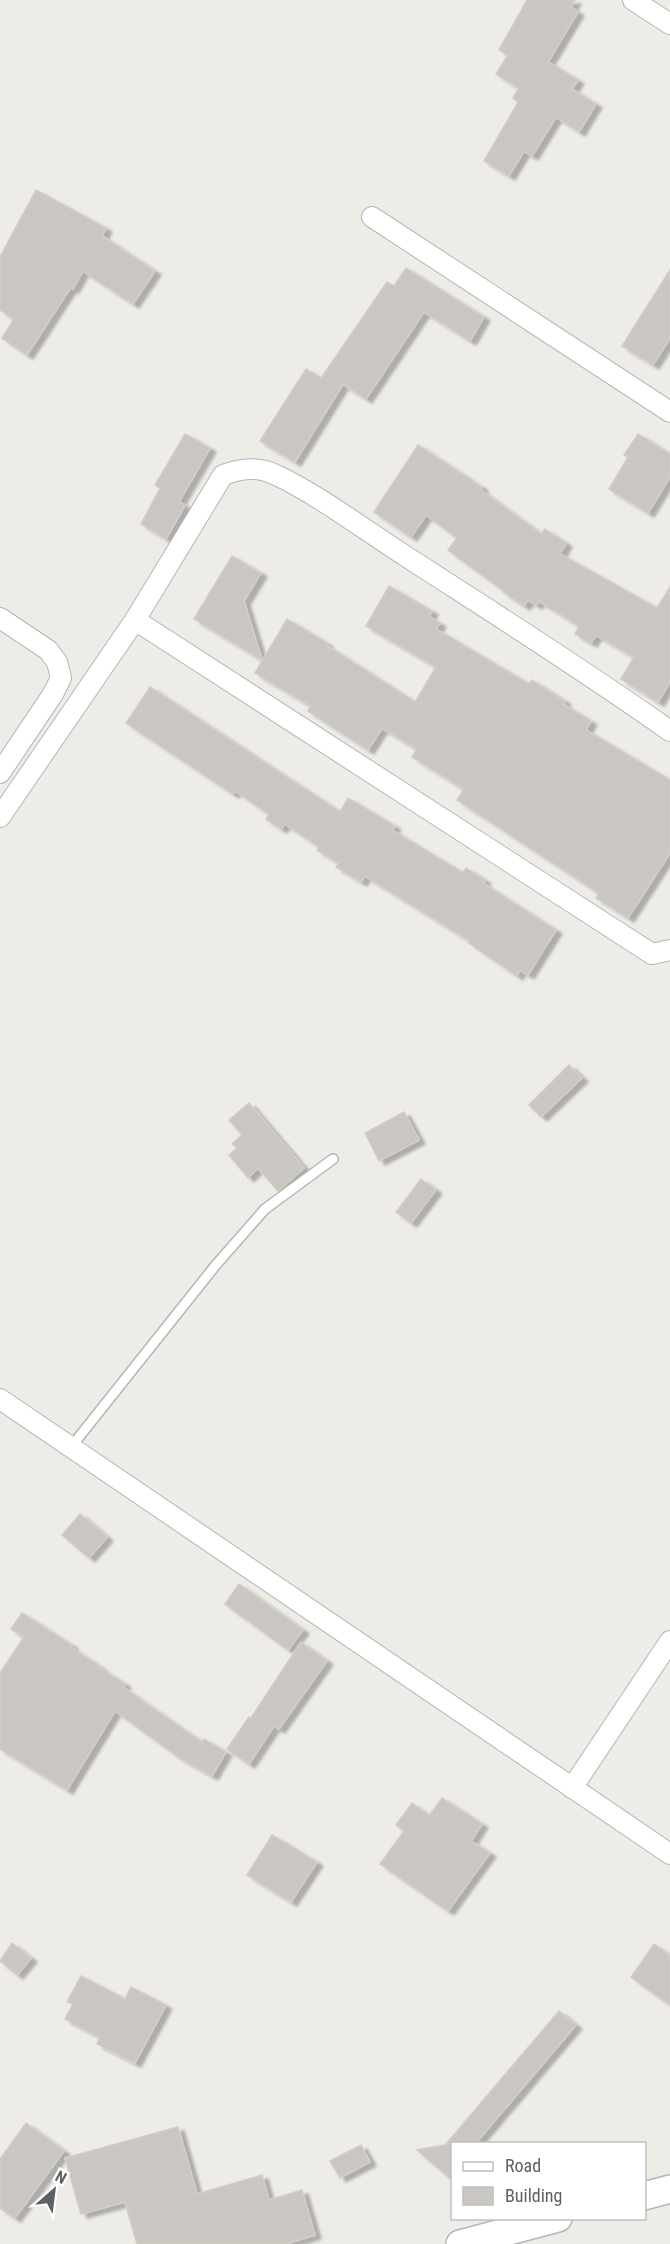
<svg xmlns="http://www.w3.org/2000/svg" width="670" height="2244" viewBox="0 0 670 2244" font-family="'Roboto Condensed',sans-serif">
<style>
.building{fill:#cac7c2;stroke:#d2cdc4;stroke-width:1.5;filter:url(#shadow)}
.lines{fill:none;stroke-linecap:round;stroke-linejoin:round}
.lane-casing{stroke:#b3b6b9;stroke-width:12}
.street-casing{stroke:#b3b6b9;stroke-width:22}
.secondary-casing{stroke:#b2b5b9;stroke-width:30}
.lane{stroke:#fff;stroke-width:9}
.street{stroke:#fff;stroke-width:20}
.secondary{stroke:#fff;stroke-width:27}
</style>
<defs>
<filter id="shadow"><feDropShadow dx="6" dy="4" stdDeviation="1.5" flood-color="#0004"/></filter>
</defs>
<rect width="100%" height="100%" fill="#eeece6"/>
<g class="building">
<path d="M 527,0 L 575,0 L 571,7 L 578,12 L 548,62 L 578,80 L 572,89 L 596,104 L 579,132 L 556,117 L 532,156 L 524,151 L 509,176 L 484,161 L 518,102 L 513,98 L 519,88 L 496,74 L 508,55 L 499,50 Z"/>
<path d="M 36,190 L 106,228 L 102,236 L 155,271 L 133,304 L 83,271 L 73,289 L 71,287 L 27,355 L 2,338 L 14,319 L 0,310 L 0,257 Z"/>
<path d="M 406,268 L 484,317 L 470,341 L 424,312 L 366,399 L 343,384 L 295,462 L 260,441 L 306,369 L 321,378 L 387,282 L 394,286 Z"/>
<path d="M 670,270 L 670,338 L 653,365 L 622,346 Z"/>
<path d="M 185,434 L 210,448 L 179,502 L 185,505 L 166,539 L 141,524 L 160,488 L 155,485 Z"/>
<path d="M 638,434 L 670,454 L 670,477 L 648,513 L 609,489 L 628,457 L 624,455 Z"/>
<path d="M 418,445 L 482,487 L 481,490 L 541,534 L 545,529 L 566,543 L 560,554 L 657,608 L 670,587 L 670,682 L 658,702 L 621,679 L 634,657 L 596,635 L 591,643 L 575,634 L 579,626 L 539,601 L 536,605 L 528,600 L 524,606 L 503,592 L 504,591 L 448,550 L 457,538 L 426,515 L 411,537 L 374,512 Z"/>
<path d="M 232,556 L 261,573 L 244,601 L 262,660 L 194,619 Z"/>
<path d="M 389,586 L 432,611 L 429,617 L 440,623 L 436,629 L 529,684 L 532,680 L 565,701 L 563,704 L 591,721 L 586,730 L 670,780 L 670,853 L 628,918 L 596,898 L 599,893 L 457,800 L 464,789 L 412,757 L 417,749 L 382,728 L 368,750 L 308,711 L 311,706 L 255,673 L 287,619 L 327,643 L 326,645 L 415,702 L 436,667 L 366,626 Z"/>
<path d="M 150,687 L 340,812 L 348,798 L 395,826 L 392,830 L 463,873 L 466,868 L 485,880 L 483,883 L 556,930 L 528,975 L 520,970 L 517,976 L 469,943 L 470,941 L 365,876 L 361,882 L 336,867 L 339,863 L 317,850 L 319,847 L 285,824 L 281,829 L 266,819 L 269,814 L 235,791 L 233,794 L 126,723 Z"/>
<path d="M 569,1065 L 582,1078 L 541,1117 L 529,1105 Z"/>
<path d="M 249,1103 L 304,1168 L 278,1191 L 258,1168 L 248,1178 L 229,1155 L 237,1148 L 232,1144 L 242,1135 L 229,1120 Z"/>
<path d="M 404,1112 L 419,1140 L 379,1161 L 365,1133 Z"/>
<path d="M 421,1179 L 436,1190 L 411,1223 L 396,1212 Z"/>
<path d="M 80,1514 L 107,1537 L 89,1558 L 62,1535 Z"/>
<path d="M 239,1584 L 303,1630 L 288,1650 L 225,1604 Z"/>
<path d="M 22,1613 L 72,1645 L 71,1647 L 101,1667 L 100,1668 L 125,1684 L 123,1687 L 177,1725 L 202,1742 L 204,1739 L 226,1752 L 212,1776 L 180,1758 L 115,1711 L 67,1790 L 0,1749 L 0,1673 L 24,1637 L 11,1629 Z"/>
<path d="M 301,1642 L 327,1661 L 279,1729 L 274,1726 L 249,1764 L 227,1749 L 249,1717 L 251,1718 Z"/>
<path d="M 442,1798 L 482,1824 L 471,1841 L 490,1853 L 448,1911 L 380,1864 L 404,1831 L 396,1825 L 412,1803 L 429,1816 Z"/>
<path d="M 272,1835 L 317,1862 L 291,1902 L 247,1875 Z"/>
<path d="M 12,1943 L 31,1958 L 17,1975 L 0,1961 Z"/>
<path d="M 654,1944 L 670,1956 L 670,2005 L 631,1977 Z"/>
<path d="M 81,1976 L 125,1999 L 131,1987 L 166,2005 L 135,2063 L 97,2044 L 100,2037 L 65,2019 L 73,2004 L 67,2002 Z"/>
<path d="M 559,2011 L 576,2025 L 475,2144 L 453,2144 L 453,2181 L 417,2150 L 450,2144 L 446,2144 Z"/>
<path d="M 26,2123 L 64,2151 L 15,2218 L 0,2208 L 0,2159 Z"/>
<path d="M 178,2127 L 197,2194 L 262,2175 L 269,2200 L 302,2190 L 315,2235 L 286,2244 L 137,2244 L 125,2202 L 81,2214 L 65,2158 Z"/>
<path d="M 361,2145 L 370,2162 L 340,2178 L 330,2161 Z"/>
</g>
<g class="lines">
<defs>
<path id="lane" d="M 71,1447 L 215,1266 L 265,1209 L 333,1159"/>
<g id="street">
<path d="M 633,0 L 670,24"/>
<path d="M 372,217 L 670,412"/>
<path d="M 0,618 L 48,650 L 57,662 L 61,678 L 53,694 L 0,773"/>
<path d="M 135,620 L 652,954 L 670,950"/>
<path d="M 0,817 L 135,620 L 223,475 C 241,468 258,466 276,475 C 319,495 366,531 407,557 C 495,614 584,670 670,731"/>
<path d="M 0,1399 L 670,1854"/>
<path d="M 572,1788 L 670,1641"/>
</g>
<g id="secondary">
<path d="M 644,2196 L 670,2189"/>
<path d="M 460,2244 L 558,2218"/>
</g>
</defs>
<use href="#lane" class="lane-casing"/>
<use href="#street" class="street-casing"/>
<use href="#secondary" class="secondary-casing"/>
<use href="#lane" class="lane"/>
<use href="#street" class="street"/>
<use href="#secondary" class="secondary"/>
</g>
<rect x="451" y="2142" width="195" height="78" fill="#ffffff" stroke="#bec0c1" stroke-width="1.5"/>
<rect x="463" y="2162" width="30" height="9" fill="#ffffff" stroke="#bec0c1" stroke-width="1.5"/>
<text x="505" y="2172" font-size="18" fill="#5d6165">Road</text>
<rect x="463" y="2187" width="30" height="18" fill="#cac7c2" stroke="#bec0c1" stroke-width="1.5"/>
<text x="505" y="2202" font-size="18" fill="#5d6165">Building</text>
<g transform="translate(54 2190) rotate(28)" stroke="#ffffff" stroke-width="4.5" paint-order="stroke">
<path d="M0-4.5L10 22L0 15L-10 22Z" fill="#5d6165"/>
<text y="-9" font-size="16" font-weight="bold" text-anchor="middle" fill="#5d6165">N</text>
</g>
</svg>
